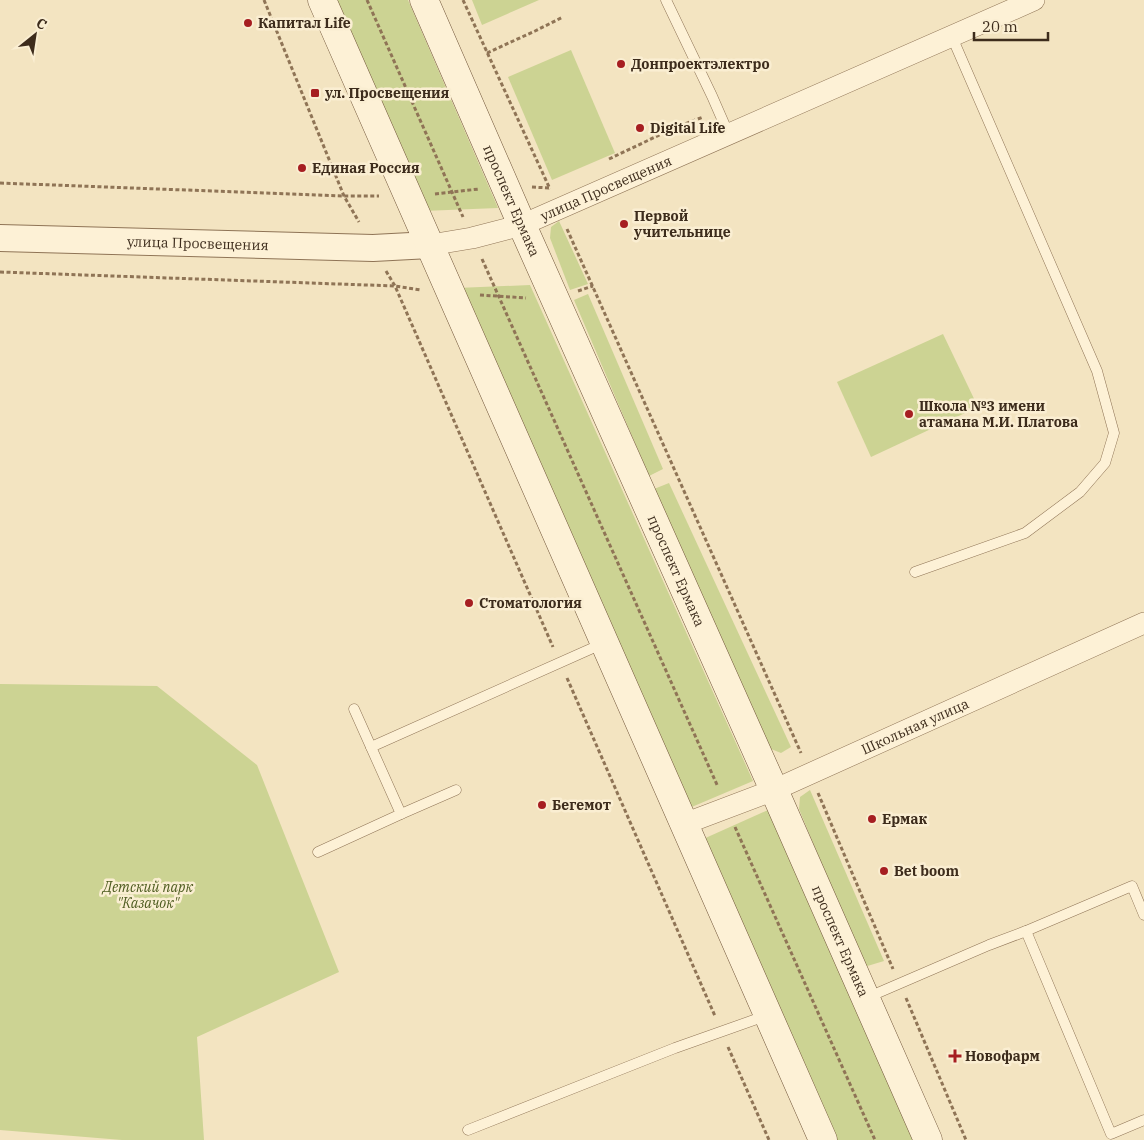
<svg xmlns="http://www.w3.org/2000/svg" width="1144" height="1140" viewBox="0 0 1144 1140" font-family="'IBM Plex Serif',serif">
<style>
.green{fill:#ccd393}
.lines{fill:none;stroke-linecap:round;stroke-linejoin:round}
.service-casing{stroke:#8f7456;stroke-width:11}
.minor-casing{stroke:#8f7456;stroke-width:22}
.tertiary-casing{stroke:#8f7456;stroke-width:28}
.secondary-casing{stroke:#715539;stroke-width:29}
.path{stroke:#8f7456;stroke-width:3;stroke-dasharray:4 2.5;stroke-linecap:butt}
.service{stroke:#fdf1d6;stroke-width:10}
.minor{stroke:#fdf1d6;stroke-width:21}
.tertiary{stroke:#fdf1d6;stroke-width:26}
.secondary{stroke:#fdf1d6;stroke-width:28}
.poi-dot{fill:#a61e21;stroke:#faeed2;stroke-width:2}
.labels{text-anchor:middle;stroke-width:5;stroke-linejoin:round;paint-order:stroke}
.poi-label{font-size:14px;font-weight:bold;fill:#3d2c1c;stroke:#faeed2;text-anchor:start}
.street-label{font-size:14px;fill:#3d2c1c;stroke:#faeed2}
.park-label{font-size:14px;font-style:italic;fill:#4e5c20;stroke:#faeed2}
</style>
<rect width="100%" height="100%" fill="#f3e4c1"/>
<g class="green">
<path d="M 330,0 L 408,0 L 498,208 L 423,211 Z"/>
<path d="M 472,0 L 539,0 L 482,25 Z"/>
<path d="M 571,50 L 615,153 L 552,180 L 508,77 Z"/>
<path d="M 559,221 L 588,284 L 570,290 L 550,238 L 551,227 Z"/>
<path d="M 530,285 L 753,781 L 687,809 L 457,288 Z"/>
<path d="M 588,294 L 663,469 L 649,476 L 574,300 Z"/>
<path d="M 943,334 L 978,407 L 871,457 L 837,382 Z"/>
<path d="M 669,483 L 791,747 L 781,753 L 771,749 L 654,489 Z"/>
<path d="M 0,684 L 157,686 L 257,765 L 339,972 L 197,1037 L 204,1140 L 122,1140 L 0,1130 Z"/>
<path d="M 810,790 L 884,961 L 864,967 L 799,809 L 800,797 Z"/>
<path d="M 768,810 L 913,1140 L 831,1140 L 701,840 Z"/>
</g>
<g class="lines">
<defs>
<g id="service">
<path d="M 666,0 L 712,96 L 729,135"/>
<path d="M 915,572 L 1025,533 L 1080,492 L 1105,463 L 1114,433 L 1097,371 L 952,37"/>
<path d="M 354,709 L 371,747"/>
<path d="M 401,814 L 456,790"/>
<path d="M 318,852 L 401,814 L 371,747 L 604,643"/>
<path d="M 1026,931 L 1111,1134 L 1144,1120"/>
<path d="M 866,998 L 989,945 L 1026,931 L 1132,886 L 1144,915"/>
<path d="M 468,1130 L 675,1048 L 768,1015"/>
</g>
<g id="minor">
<path id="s1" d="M 430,245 L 472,238 L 522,225 L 1034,0"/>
<path id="s2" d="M 684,824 L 774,790 L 1144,623"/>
</g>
<g id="tertiary">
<path id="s3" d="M 0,238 L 373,248 L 430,245"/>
</g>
<g id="secondary">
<path d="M 322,0 L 823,1140"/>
<path id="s4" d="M 424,0 L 522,225 L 774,790 L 928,1140"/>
</g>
</defs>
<use href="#service" class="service-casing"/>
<use href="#minor" class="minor-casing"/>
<use href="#tertiary" class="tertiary-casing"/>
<use href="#secondary" class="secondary-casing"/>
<g class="path">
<path d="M 264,0 L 344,196 L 359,222"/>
<path d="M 367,0 L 463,217"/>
<path d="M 463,0 L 550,189"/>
<path d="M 487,53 L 535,31 L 563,17"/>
<path d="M 609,159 L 672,129 L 703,117"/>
<path d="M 0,183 L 344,196 L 379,196"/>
<path d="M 532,187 L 549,188"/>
<path d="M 435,194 L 479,189"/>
<path d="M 567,229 L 801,753"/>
<path d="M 482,259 L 718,787"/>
<path d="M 386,271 L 395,286 L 553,647"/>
<path d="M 0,272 L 395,286 L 421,290"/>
<path d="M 578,291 L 593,286"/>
<path d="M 480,295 L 526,298"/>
<path d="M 567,678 L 715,1016"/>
<path d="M 818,793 L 893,969"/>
<path d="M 735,827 L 875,1140"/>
<path d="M 906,998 L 966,1140"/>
<path d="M 728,1047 L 769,1140"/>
</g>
<use href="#service" class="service"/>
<use href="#minor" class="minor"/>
<use href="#tertiary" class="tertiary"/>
<use href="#secondary" class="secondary"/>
</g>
<g class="poi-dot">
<circle cx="248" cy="23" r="5"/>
<circle cx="621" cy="64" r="5"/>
<rect x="310" y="88" width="10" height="10" rx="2.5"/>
<circle cx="640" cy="128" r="5"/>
<circle cx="302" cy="168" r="5"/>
<circle cx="624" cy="224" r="5"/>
<circle cx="909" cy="414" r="5"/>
<circle cx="469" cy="603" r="5"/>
<circle cx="542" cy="805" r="5"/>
<circle cx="872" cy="819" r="5"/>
<circle cx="884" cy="871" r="5"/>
<path d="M952.5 1048.5h5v5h5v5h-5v5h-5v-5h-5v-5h5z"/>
</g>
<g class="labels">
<g class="poi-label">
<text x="258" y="28">Капитал Life</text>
<text x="631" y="69">Донпроектэлектро</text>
<text x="325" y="98">ул. Просвещения</text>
<text x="650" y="133">Digital Life</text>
<text x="312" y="173">Единая Россия</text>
<text x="634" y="221">Первой<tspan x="634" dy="16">учительнице</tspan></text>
<text x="919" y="411">Школа №3 имени<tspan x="919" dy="16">атамана М.И. Платова</tspan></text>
<text x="479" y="608">Стоматология</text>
<text x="552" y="810">Бегемот</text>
<text x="882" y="824">Ермак</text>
<text x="894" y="876">Bet boom</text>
<text x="965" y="1061">Новофарм</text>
</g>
<g class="street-label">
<text dy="5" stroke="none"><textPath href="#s1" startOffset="186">улица Просвещения</textPath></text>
<text dy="5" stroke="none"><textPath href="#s4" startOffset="219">проспект Ермака</textPath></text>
<text dy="5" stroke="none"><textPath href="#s3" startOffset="198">улица Просвещения</textPath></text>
<text dy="5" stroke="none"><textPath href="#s4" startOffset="624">проспект Ермака</textPath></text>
<text dy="5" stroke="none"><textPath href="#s2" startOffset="251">Школьная улица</textPath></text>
<text dy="5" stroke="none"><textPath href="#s4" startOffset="1029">проспект Ермака</textPath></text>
</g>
<g class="park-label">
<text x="148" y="892">Детский парк<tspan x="148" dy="16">"Казачок"</tspan></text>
</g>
</g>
<g transform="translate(35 35) rotate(30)" stroke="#faeed2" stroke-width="4" paint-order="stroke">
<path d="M0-4L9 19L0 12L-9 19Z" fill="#3d2c1c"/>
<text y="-8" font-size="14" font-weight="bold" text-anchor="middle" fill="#3d2c1c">С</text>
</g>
<path d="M974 32v8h74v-8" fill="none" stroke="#3d2c1c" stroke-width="2.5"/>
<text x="982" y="32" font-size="15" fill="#3d2c1c" stroke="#faeed2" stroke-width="4" paint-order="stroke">20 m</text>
</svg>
